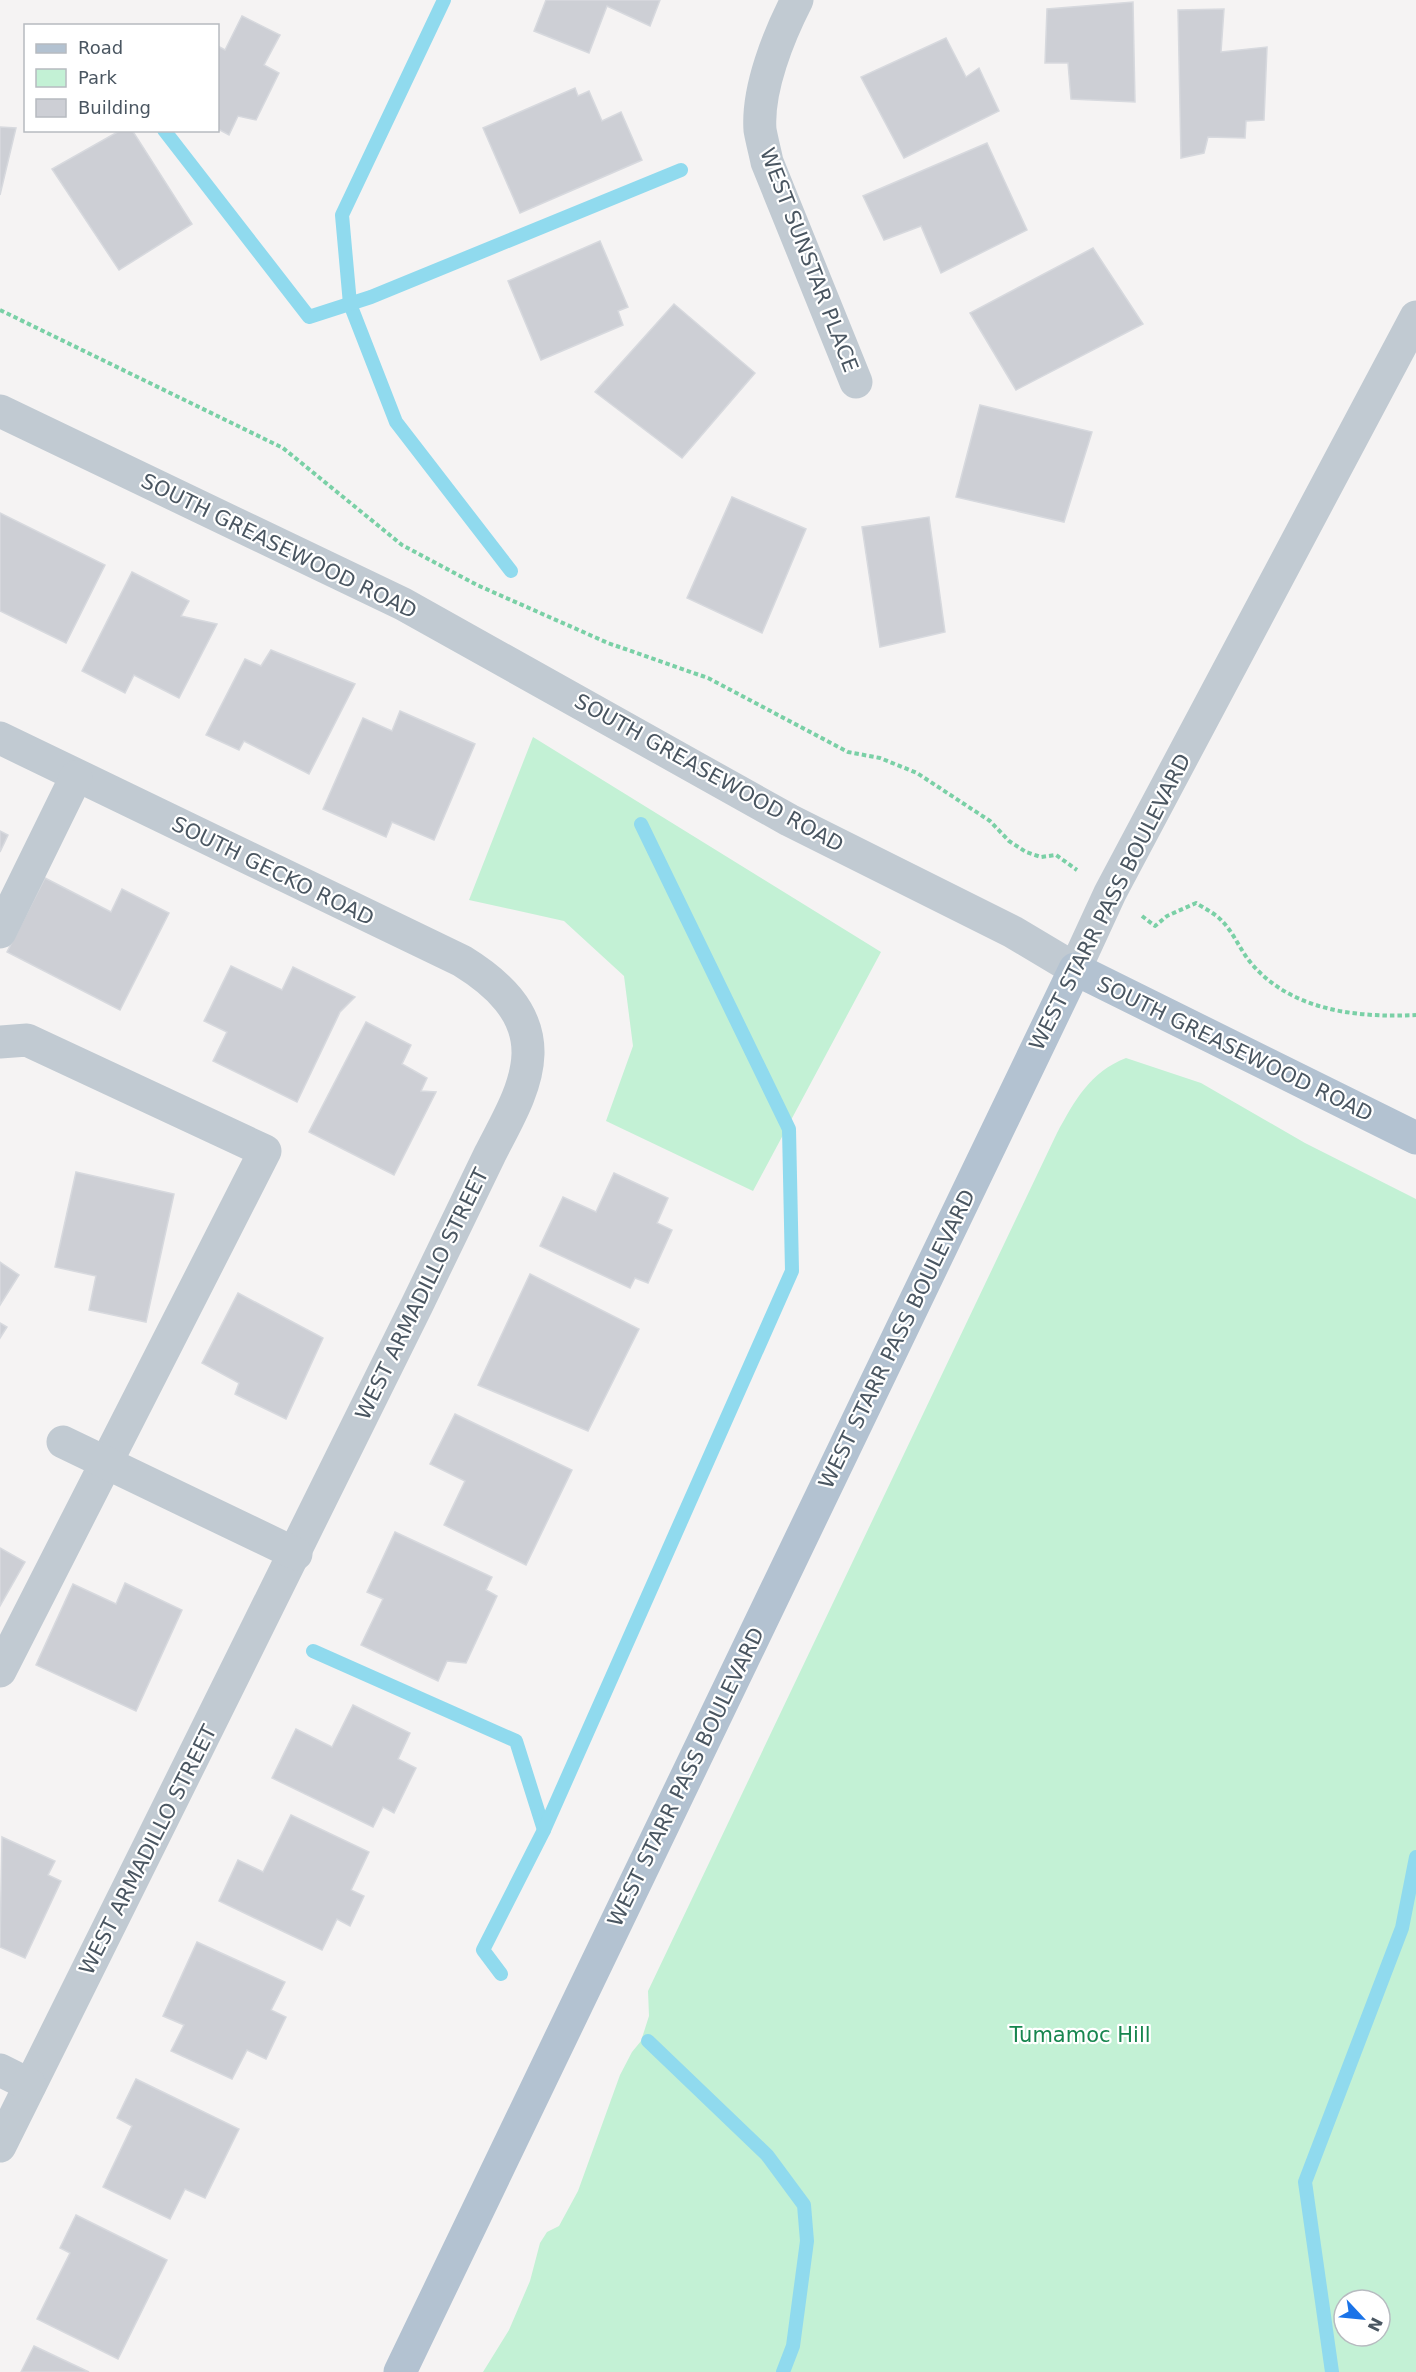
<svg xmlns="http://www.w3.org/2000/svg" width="1416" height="2372" viewBox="0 0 1416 2372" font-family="'DejaVu Sans',sans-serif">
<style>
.green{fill:#c3f1d5;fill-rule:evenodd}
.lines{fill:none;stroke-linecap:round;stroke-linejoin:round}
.stream{stroke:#90daee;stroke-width:14}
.building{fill:#cdcfd5;stroke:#d7d9de;stroke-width:1.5}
.path{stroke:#7ad0a6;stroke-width:4;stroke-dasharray:4.5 3;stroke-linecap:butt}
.minor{stroke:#c1cad2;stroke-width:33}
.major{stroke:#b3c2d1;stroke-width:33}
.labels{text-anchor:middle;stroke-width:4.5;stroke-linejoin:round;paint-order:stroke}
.street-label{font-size:21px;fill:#4a5661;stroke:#fff}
.park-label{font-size:21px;fill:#17864f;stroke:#fff}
</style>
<rect width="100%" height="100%" fill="#f5f3f3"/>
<g class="green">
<path d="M 533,737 L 881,952 L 753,1191 L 606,1121 L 633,1046 L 624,976 L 564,921 L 469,900 Z"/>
<path d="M 1126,1058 L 1201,1083 L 1305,1143 L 1416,1199 L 1416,2372 L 483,2372 L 509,2330 L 530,2281 L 540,2243 L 547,2232 L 559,2226 L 578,2191 L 620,2075 L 632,2052 L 641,2041 L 649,2016 L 648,1991 L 1057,1133 C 1075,1100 1090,1072 1126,1058 ZM 1344,2300 L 1380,2300 L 1380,2336 L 1344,2336 Z"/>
</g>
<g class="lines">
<g class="stream">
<path d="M 444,0 L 342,215 L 350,304 L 396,422 L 511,571"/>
<path d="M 164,130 L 309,317 L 371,297 L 681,170"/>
<path d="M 313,1651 L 516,1741 L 544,1830"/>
<path d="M 501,1974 L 483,1950 L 544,1830 L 792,1271 L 789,1129 L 641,824"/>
<path d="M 648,2041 L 767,2155 L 804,2205 L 807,2241 L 793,2346 L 783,2372"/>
<path d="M 1332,2372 L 1305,2182 L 1402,1928 L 1416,1857"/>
</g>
</g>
<g class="building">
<path d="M 546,0 L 660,0 L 650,26 L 607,6 L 589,53 L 534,31 Z"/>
<path d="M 1133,2 L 1135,102 L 1071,99 L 1068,63 L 1045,63 L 1047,9 Z"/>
<path d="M 1224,9 L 1221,52 L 1267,47 L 1264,120 L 1246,121 L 1245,138 L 1208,137 L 1204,153 L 1181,158 L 1178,10 Z"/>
<path d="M 242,16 L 280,35 L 264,65 L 279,73 L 256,120 L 238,116 L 229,135 L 218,129 L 218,46 L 225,50 Z"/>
<path d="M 946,38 L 966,77 L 979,68 L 999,111 L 904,158 L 861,77 Z"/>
<path d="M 575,88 L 578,96 L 589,91 L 602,121 L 621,112 L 642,160 L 520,213 L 483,128 Z"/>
<path d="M 0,127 L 16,128 L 0,195 Z"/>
<path d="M 121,130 L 132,130 L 192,224 L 119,270 L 52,169 Z"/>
<path d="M 987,143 L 1027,230 L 941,273 L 921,226 L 884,240 L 863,196 Z"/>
<path d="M 600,241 L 628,307 L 618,311 L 623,325 L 541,360 L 508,281 Z"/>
<path d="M 1093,248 L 1143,324 L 1016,390 L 970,313 Z"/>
<path d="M 674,304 L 755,373 L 682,458 L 595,392 Z"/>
<path d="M 980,405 L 1092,432 L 1064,522 L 956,497 Z"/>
<path d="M 732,497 L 806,529 L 762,633 L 687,598 Z"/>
<path d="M 0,513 L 105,565 L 66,643 L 0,611 Z"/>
<path d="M 929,517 L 945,632 L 880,647 L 862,527 Z"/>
<path d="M 132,572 L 189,601 L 181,616 L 217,624 L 179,698 L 134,675 L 125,693 L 82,671 Z"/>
<path d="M 271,650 L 355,684 L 309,774 L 244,741 L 239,750 L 206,735 L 245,659 L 261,666 Z"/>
<path d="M 400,711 L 475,744 L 434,840 L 392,822 L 386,837 L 323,809 L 363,718 L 392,731 Z"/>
<path d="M 0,831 L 8,835 L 0,852 Z"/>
<path d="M 45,878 L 111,912 L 122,889 L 169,913 L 120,1010 L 7,952 Z"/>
<path d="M 231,966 L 282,990 L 293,967 L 355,997 L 340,1012 L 297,1102 L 213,1061 L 227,1032 L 204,1021 Z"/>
<path d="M 366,1022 L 411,1045 L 402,1064 L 427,1078 L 421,1091 L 436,1092 L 394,1175 L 309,1132 Z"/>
<path d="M 76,1172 L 174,1194 L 146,1322 L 89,1310 L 96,1276 L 55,1267 Z"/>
<path d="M 614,1173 L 668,1198 L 657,1223 L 672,1230 L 648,1283 L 635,1278 L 630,1288 L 540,1246 L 563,1197 L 596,1212 Z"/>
<path d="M 0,1262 L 19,1275 L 0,1305 Z"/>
<path d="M 530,1274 L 639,1329 L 588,1431 L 478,1385 Z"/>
<path d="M 238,1293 L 323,1338 L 286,1419 L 235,1394 L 239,1383 L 202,1363 Z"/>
<path d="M 0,1323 L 7,1327 L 0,1338 Z"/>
<path d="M 455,1414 L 572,1470 L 526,1565 L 444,1525 L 465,1481 L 430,1464 Z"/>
<path d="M 395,1532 L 492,1577 L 486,1590 L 497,1596 L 466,1663 L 447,1661 L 438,1681 L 361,1645 L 383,1599 L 367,1592 Z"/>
<path d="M 0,1548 L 25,1562 L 0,1606 Z"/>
<path d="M 125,1583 L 182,1610 L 136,1711 L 36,1665 L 73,1584 L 116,1604 Z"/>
<path d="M 353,1705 L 410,1733 L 398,1759 L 416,1768 L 394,1813 L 383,1807 L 373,1827 L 272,1778 L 296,1729 L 332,1747 Z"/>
<path d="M 291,1815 L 369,1852 L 351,1890 L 364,1896 L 350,1926 L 337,1919 L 322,1950 L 219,1901 L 238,1860 L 263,1872 Z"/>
<path d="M 2,1837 L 55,1861 L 48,1875 L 61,1881 L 25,1958 L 0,1947 Z"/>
<path d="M 197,1942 L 285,1982 L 271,2010 L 286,2017 L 266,2059 L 247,2050 L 232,2079 L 171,2051 L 184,2025 L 163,2016 Z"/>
<path d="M 136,2079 L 239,2129 L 205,2198 L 185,2189 L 170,2219 L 103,2187 L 132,2126 L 117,2118 Z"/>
<path d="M 76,2215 L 167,2260 L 118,2359 L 37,2319 L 70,2253 L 60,2248 Z"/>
<path d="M 34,2346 L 89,2372 L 21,2372 Z"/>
</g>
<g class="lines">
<g class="path">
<path d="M 0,310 L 283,448 L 402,545 L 477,585 L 608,643 L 708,678 L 848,752 L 880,758 L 917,773 L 990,821 L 1009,841 L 1026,852 L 1041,857 L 1056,855 L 1077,870"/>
<path d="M 1142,916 L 1155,926 L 1167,916 L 1196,903 C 1204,908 1216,914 1222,921 C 1234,933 1240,950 1251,963 C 1291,1011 1358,1018 1416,1015"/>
</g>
<g class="minor">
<path d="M 797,0 C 779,35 757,89 760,130 C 762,141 765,152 767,162 L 856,382"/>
<path d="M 0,411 L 403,604 L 789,820 L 1013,932 L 1075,969 L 1110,893 L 1416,317"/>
<path d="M 0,738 L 462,961 C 496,982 529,1011 528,1054 C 527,1089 505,1124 490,1154 C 466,1204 441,1255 417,1305 C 280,1587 138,1865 0,2146"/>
<path d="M 0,932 L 76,777"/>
<path d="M 0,1042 L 27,1040 L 265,1151 L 0,1671"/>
<path d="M 63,1442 L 296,1554"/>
<path d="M 0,2070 L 30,2085"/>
</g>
<path class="major" d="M 400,2372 L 1075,969 L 1416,1138"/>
</g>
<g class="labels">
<g class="street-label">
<text transform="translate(809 260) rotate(69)" y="7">WEST SUNSTAR PLACE</text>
<text transform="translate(279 546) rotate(26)" y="7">SOUTH GREASEWOOD ROAD</text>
<text transform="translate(709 773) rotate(29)" y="7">SOUTH GREASEWOOD ROAD</text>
<text transform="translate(273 871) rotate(26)" y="7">SOUTH GECKO ROAD</text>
<text transform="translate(1110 902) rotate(-63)" y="7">WEST STARR PASS BOULEVARD</text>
<text transform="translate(1235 1049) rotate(26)" y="7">SOUTH GREASEWOOD ROAD</text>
<text transform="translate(422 1294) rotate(-64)" y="7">WEST ARMADILLO STREET</text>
<text transform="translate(897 1339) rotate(-64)" y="7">WEST STARR PASS BOULEVARD</text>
<text transform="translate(686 1777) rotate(-64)" y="7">WEST STARR PASS BOULEVARD</text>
<text transform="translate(148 1850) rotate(-63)" y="7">WEST ARMADILLO STREET</text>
</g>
<g class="park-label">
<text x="1080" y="2042">Tumamoc Hill</text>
</g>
</g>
<rect x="24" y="24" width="195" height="108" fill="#ffffff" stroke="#b7bbc0" stroke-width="1.5"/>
<rect x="36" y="44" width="30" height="9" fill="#b3c2d1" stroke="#b7bbc0" stroke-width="1.5"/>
<text x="78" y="54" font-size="18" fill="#4a5661">Road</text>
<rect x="36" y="69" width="30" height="18" fill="#c3f1d5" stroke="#b7bbc0" stroke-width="1.5"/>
<text x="78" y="84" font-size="18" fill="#4a5661">Park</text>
<rect x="36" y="99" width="30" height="18" fill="#cdcfd5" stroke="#b7bbc0" stroke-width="1.5"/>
<text x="78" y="114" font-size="18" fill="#4a5661">Building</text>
<g transform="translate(1362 2318) rotate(116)"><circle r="28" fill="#ffffff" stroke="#b7bbc0" stroke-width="1.5"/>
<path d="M0-4.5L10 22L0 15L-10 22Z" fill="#1a73e8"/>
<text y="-9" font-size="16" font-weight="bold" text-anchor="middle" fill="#4a5661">N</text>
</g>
</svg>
